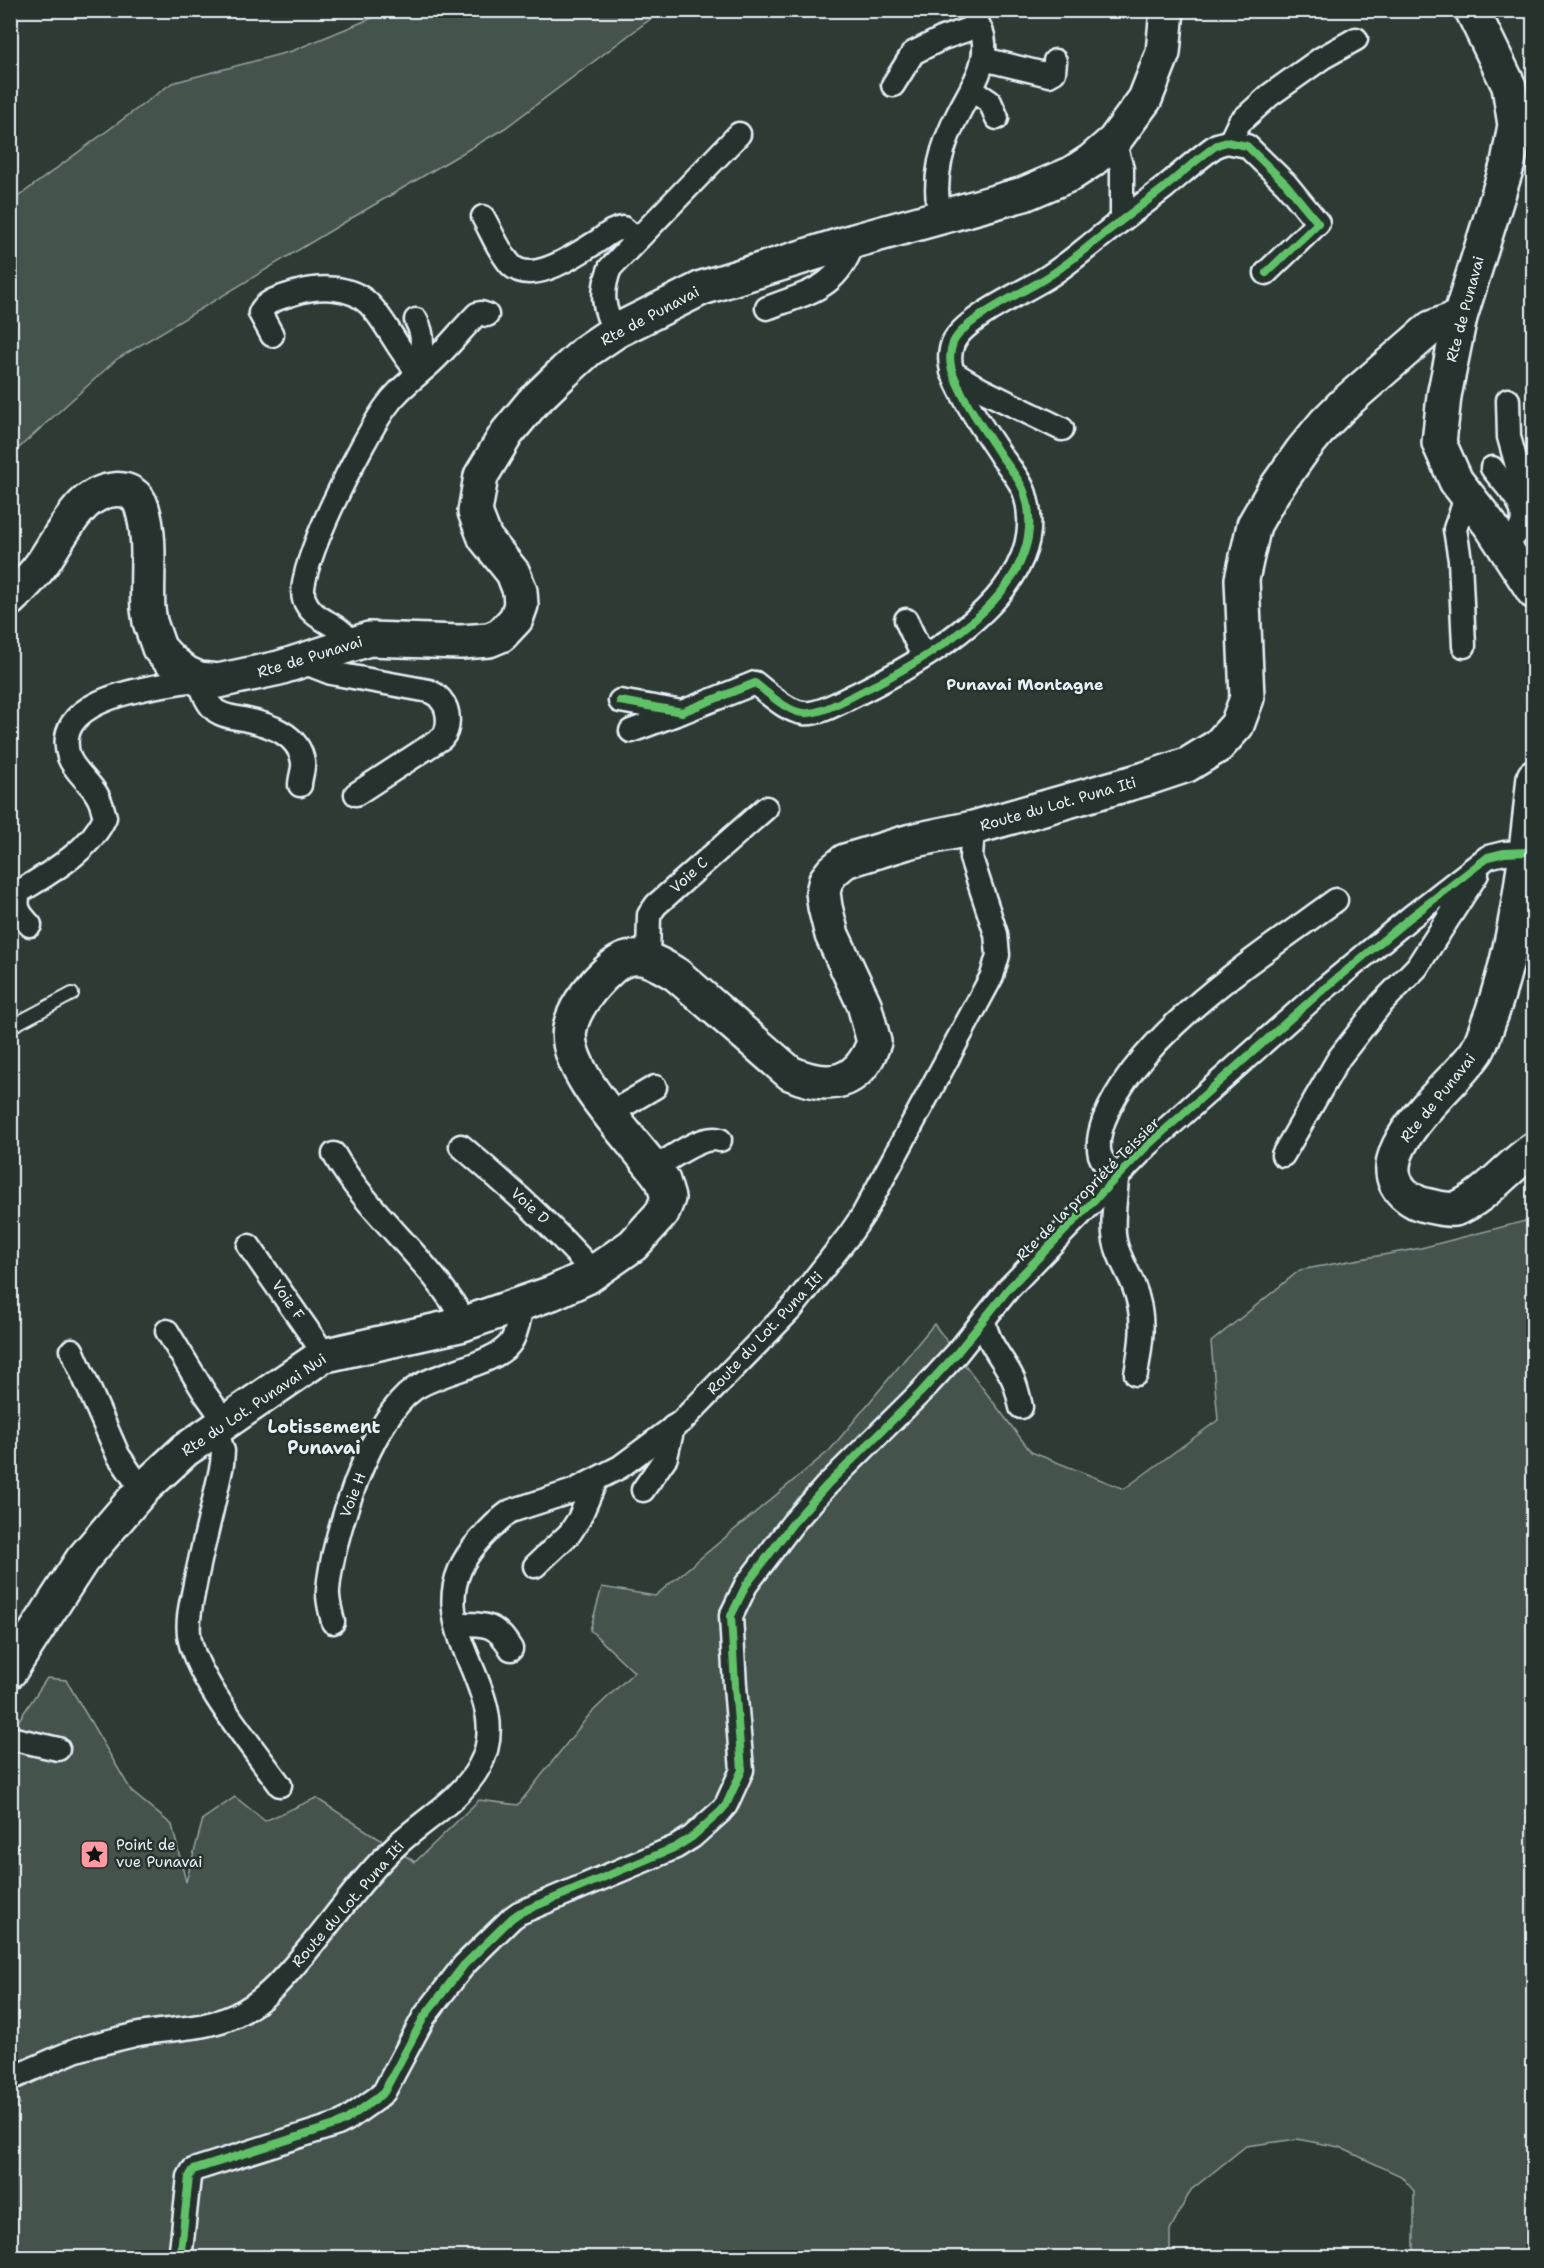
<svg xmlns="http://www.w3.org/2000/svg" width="1544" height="2268" viewBox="0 0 1544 2268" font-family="'Shantell Sans',sans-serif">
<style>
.green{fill:#45524e;stroke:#96a2a3;stroke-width:1.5}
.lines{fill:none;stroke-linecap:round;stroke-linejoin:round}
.lane-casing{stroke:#e8f1f8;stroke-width:16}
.street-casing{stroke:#e8f1f8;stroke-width:27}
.secondary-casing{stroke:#e8f1f8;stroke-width:38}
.lane{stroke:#26332d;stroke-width:12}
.street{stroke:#26332d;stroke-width:22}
.secondary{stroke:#26332d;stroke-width:33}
.cycleway-casing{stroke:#26332d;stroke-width:11}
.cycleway{stroke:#61c268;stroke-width:8}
.labels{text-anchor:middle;stroke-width:5;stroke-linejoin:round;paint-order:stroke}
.street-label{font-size:15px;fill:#e8f1f8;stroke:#26332d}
.poi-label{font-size:15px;fill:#e8f1f8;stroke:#26332d;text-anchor:start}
.neighbourhood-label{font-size:16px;font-weight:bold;fill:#e8f1f8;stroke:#26332d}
.quarter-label{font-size:18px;font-weight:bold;fill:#e8f1f8;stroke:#26332d}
</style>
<rect width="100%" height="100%" fill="#2e3b35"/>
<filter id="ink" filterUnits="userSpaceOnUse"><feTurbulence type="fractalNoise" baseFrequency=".0167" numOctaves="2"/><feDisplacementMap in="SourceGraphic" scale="12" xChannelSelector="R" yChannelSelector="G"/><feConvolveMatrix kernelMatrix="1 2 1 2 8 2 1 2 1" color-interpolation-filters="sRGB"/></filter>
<g filter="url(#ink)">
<g class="green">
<path d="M 389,11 L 661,11 L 505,128 L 350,219 L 117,359 L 11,455 L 11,202 L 172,83 L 292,51 Z"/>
<path d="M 1533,1219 L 1533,2257 L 1414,2257 L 1414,2191 L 1401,2176 L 1339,2147 L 1297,2139 L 1246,2146 L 1191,2190 L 1170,2230 L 1170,2257 L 11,2257 L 10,2114 L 20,2104 L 10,2076 L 11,1732 L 47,1678 L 66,1680 L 132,1792 L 172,1825 L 186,1882 L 203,1819 L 235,1797 L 265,1821 L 316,1798 L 415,1862 L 479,1800 L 518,1805 L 590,1714 L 634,1672 L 590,1630 L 602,1587 L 655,1596 L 830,1450 L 934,1324 L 1031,1452 L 1124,1489 L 1218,1420 L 1211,1342 L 1300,1270 L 1421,1248 Z"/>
</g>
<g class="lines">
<defs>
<path id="lane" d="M 10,1027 L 72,994"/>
<g id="street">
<path d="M 983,59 L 1049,75 L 1054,72 L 1055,61"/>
<path d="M 893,85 L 913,53 L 943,38 L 978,26"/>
<path d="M 972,90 L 990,102 L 997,118"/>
<path d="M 1114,141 L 1122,169 L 1122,220"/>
<path d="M 1230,142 L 1239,123 L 1270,95 L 1322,58 L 1356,39"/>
<path d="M 483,217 C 492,233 499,252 511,265 C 532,286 576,254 595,243 C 605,237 611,229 623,228 L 636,239"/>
<path d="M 940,218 C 932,178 941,146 960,110 C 972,87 989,63 983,36 C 981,28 975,18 971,10"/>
<path d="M 767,308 C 809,292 838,289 854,241"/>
<path d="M 616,331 C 602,310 601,291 610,268 L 739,134"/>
<path d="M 272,335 L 260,313 C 265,300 283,297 295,293 C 319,286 350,285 369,304 C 387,322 397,349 415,368"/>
<path d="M 952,372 L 982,390 L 1062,429"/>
<path d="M 413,377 C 419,354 428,342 416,320"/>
<path d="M 1508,400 L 1509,437 L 1519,473 L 1522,506"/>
<path d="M 1492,468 C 1504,485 1532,507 1520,529 C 1516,535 1509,541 1504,547"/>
<path d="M 906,620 L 918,646 L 927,654"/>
<path d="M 353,644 C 349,640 346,635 341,631 C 327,620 311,617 304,599 C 294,570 365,436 385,408 C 396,392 409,382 423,370 C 443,354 459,332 477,314 L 481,313 L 487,315"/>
<path d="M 1464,646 L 1460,560 L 1455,529 L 1467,495"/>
<path d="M 300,661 L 331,673 L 429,691 C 433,693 439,696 441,700 C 450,710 450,729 442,738 L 356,794"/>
<path d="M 620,701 L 682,712 L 755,683 C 803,723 805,720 859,693 C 928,659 1054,588 1025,494 C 1021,481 1009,467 1001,456 C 987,434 972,414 961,391 C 953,375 946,361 953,343 C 963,320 1019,294 1041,281 C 1062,269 1080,253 1099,238 C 1120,221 1142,205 1164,188 C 1181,174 1198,158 1217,145 L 1227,142 L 1247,146 L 1286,184 L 1318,223 L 1266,273"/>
<path d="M 631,731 L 682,712"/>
<path d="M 30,925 C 19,913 15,908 19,892 C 49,873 90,851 105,817 C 103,810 101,801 97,795 C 90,782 74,771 69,757 C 49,694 160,687 199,679 C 203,691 206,703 216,711 C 225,717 233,717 243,719 C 267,724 299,733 303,762 C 304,769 300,778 300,785"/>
<path d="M 648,959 L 649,915 L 656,905 L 766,808"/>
<path d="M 609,1114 L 655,1087"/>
<path d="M 461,1146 C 508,1186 553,1226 593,1272"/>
<path d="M 334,1154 C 369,1216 431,1259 465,1323"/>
<path d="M 1283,1155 L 1339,1058 L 1381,1004 L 1417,967 L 1477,874"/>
<path d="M 655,1168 C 670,1159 702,1134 720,1140"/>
<path d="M 249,1246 L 325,1355"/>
<path d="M 984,1320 C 987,1344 1003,1358 1013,1379 C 1017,1388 1019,1398 1021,1407"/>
<path d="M 167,1331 L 204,1392 L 226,1423"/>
<path d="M 72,1350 L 118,1455 L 142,1490"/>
<path d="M 1136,1374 C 1142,1340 1146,1317 1133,1284 C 1127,1270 1118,1256 1115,1241 C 1111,1221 1116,1198 1117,1177 C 1111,1171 1103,1164 1100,1155 C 1097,1144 1100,1131 1104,1120 C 1138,1033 1262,954 1336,900"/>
<path d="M 216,1429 L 223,1451 L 222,1464 C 214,1504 203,1544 195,1584 C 192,1600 187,1617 189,1634 C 193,1676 254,1749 280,1785"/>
<path d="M 643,1490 L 666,1457 L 673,1427"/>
<path d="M 535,1566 L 570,1533 L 579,1519 L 596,1480"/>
<path d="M 333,1622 C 331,1612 327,1600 328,1590 C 332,1538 370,1420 414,1389 C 438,1372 497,1364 511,1342 C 518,1332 519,1315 523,1303"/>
<path d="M 457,1624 C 485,1624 496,1623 511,1649"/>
<path d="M 10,1738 L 58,1749"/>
<path d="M 10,2079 C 33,2069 54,2059 77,2050 C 95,2044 115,2040 134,2035 C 168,2028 204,2030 236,2015 C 266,2001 285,1976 306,1952 C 337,1915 365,1874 400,1842 C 427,1818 461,1799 479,1767 C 522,1690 405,1623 478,1542 C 488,1531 498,1519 511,1511 L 573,1491 L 620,1467 L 682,1421 L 793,1307 L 850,1234 L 863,1215 L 992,976 L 998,955 L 996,934 L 971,858 L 973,828"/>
<path d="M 177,2258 L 181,2250 L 189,2177 L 193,2170 L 338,2124 L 346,2120 L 377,2098 L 384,2092 L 424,2017 L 464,1965 L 512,1918 L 519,1913 L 676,1847 L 692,1837 L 720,1812 L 726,1805 L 742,1770 L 735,1686 L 731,1616 L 746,1585 L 793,1523 L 827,1485 L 921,1392 L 957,1353 L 1009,1288 L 1147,1146 L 1318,994 L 1411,917 L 1488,857 L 1504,853 L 1526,852"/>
</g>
<g id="secondary">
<path d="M 1472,10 L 1509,86 L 1515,125 L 1508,163 L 1460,317 L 1444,396 L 1439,443 L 1456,481 L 1491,526 L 1534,592"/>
<path d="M 10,599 C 23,587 34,575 44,561 C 56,543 67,521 83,505 C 99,488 134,480 142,508 C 152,540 146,576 148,609 L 150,622 L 159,648 L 170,660 L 186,673 L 199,679 L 218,681 L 279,668 L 369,639 L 461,642 L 489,640 L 501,635 L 516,619 L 521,605 L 520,591 L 513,573 L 485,538 L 475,512 L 481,476 L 507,433 L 532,403 L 564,372 L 588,350 L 616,331 L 702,288 L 854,241 L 1024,194 L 1071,174 L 1091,161 L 1114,141 L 1145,99 L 1163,53 L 1167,10"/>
<path d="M 1534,777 C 1526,857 1518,937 1492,1013 C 1487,1025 1483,1041 1477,1051 C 1455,1086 1346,1164 1416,1202 C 1422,1205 1449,1211 1455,1209 C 1485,1198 1507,1167 1534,1149"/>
<path d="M 10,1671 L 82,1560 L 142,1490 L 185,1450 L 322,1356 L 460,1325 L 552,1293 L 587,1277 L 633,1245 L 662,1213 L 668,1198 L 663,1181 C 639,1145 561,1072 570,1028 C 574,1007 593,985 608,971 C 632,947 653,960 677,975 L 790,1073 C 829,1090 859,1085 874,1042 L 864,1004 L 832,935 L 825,907 L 823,892 L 826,880 L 833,871 L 845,861 L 911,841 L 973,828 L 1145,779 L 1187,765 L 1218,746 L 1237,725 L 1247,698 L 1242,579 L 1254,525 L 1273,492 L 1302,451 L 1325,423 L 1345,403 L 1431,328 L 1460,317"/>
</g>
</defs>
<use href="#lane" class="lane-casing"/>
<use href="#street" class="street-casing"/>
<use href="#secondary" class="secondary-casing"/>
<use href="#lane" class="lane"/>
<use href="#street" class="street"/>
<use href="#secondary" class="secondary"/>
<defs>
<g id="cycleway">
<path d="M 620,701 L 682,712 L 755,683 C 803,723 805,720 859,693 C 928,659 1054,588 1025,494 C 1021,481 1009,467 1001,456 C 987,434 972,414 961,391 C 953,375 946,361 953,343 C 963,320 1019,294 1041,281 C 1062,269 1080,253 1099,238 C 1120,221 1142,205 1164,188 C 1181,174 1198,158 1217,145 L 1227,142 L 1247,146 L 1286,184 L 1318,223 L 1266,273"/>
<path d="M 177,2258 L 181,2250 L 189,2177 L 193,2170 L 338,2124 L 346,2120 L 377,2098 L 384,2092 L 424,2017 L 464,1965 L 512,1918 L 519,1913 L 676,1847 L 692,1837 L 720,1812 L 726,1805 L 742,1770 L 735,1686 L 731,1616 L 746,1585 L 793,1523 L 827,1485 L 921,1392 L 957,1353 L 1009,1288 L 1147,1146 L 1318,994 L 1411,917 L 1488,857 L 1504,853 L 1526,852"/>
</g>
</defs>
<use href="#cycleway" class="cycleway-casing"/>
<use href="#cycleway" class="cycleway"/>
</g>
</g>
<defs>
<symbol id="sight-square" viewBox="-11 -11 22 22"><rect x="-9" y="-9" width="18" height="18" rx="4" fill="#ff9aa2" stroke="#26332d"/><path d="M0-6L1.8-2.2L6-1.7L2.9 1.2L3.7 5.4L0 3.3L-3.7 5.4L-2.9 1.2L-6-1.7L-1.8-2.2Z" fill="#111"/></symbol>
</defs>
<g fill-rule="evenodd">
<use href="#sight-square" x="78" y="1838" width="33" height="33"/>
</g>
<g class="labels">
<g class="street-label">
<text transform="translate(1465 309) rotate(-75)" y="5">Rte de Punavai</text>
<text transform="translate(650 316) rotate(-28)" y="5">Rte de Punavai</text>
<text transform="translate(310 657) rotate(-17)" y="5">Rte de Punavai</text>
<text transform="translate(1058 804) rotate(-16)" y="5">Route du Lot. Puna Iti</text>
<text transform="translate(689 875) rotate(-43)" y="5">Voie C</text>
<text transform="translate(1438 1098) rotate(-51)" y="5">Rte de Punavai</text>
<text transform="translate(1088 1189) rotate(-45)" y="5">Rte de la propriété Teissier</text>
<text transform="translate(530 1206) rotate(42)" y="5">Voie D</text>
<text transform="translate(288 1300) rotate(55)" y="5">Voie F</text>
<text transform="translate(765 1333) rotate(-47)" y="5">Route du Lot. Puna Iti</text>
<text transform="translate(254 1405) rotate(-34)" y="5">Rte du Lot. Punavai Nui</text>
<text transform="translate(353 1495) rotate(-69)" y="5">Voie H</text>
<text transform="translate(348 1904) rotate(-49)" y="5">Route du Lot. Puna Iti</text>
</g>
<g class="poi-label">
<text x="116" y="1850">Point de<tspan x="116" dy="17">vue Punavai</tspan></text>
</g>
<g class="neighbourhood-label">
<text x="1025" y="690">Punavai Montagne</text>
</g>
<g class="quarter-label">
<text x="324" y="1433">Lotissement<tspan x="324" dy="21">Punavai</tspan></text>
</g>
</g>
<rect width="1544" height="2268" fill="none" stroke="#26332d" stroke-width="36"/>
<rect x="18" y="18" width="1508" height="2232" fill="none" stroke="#e8f1f8" stroke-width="2" filter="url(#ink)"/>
</svg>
